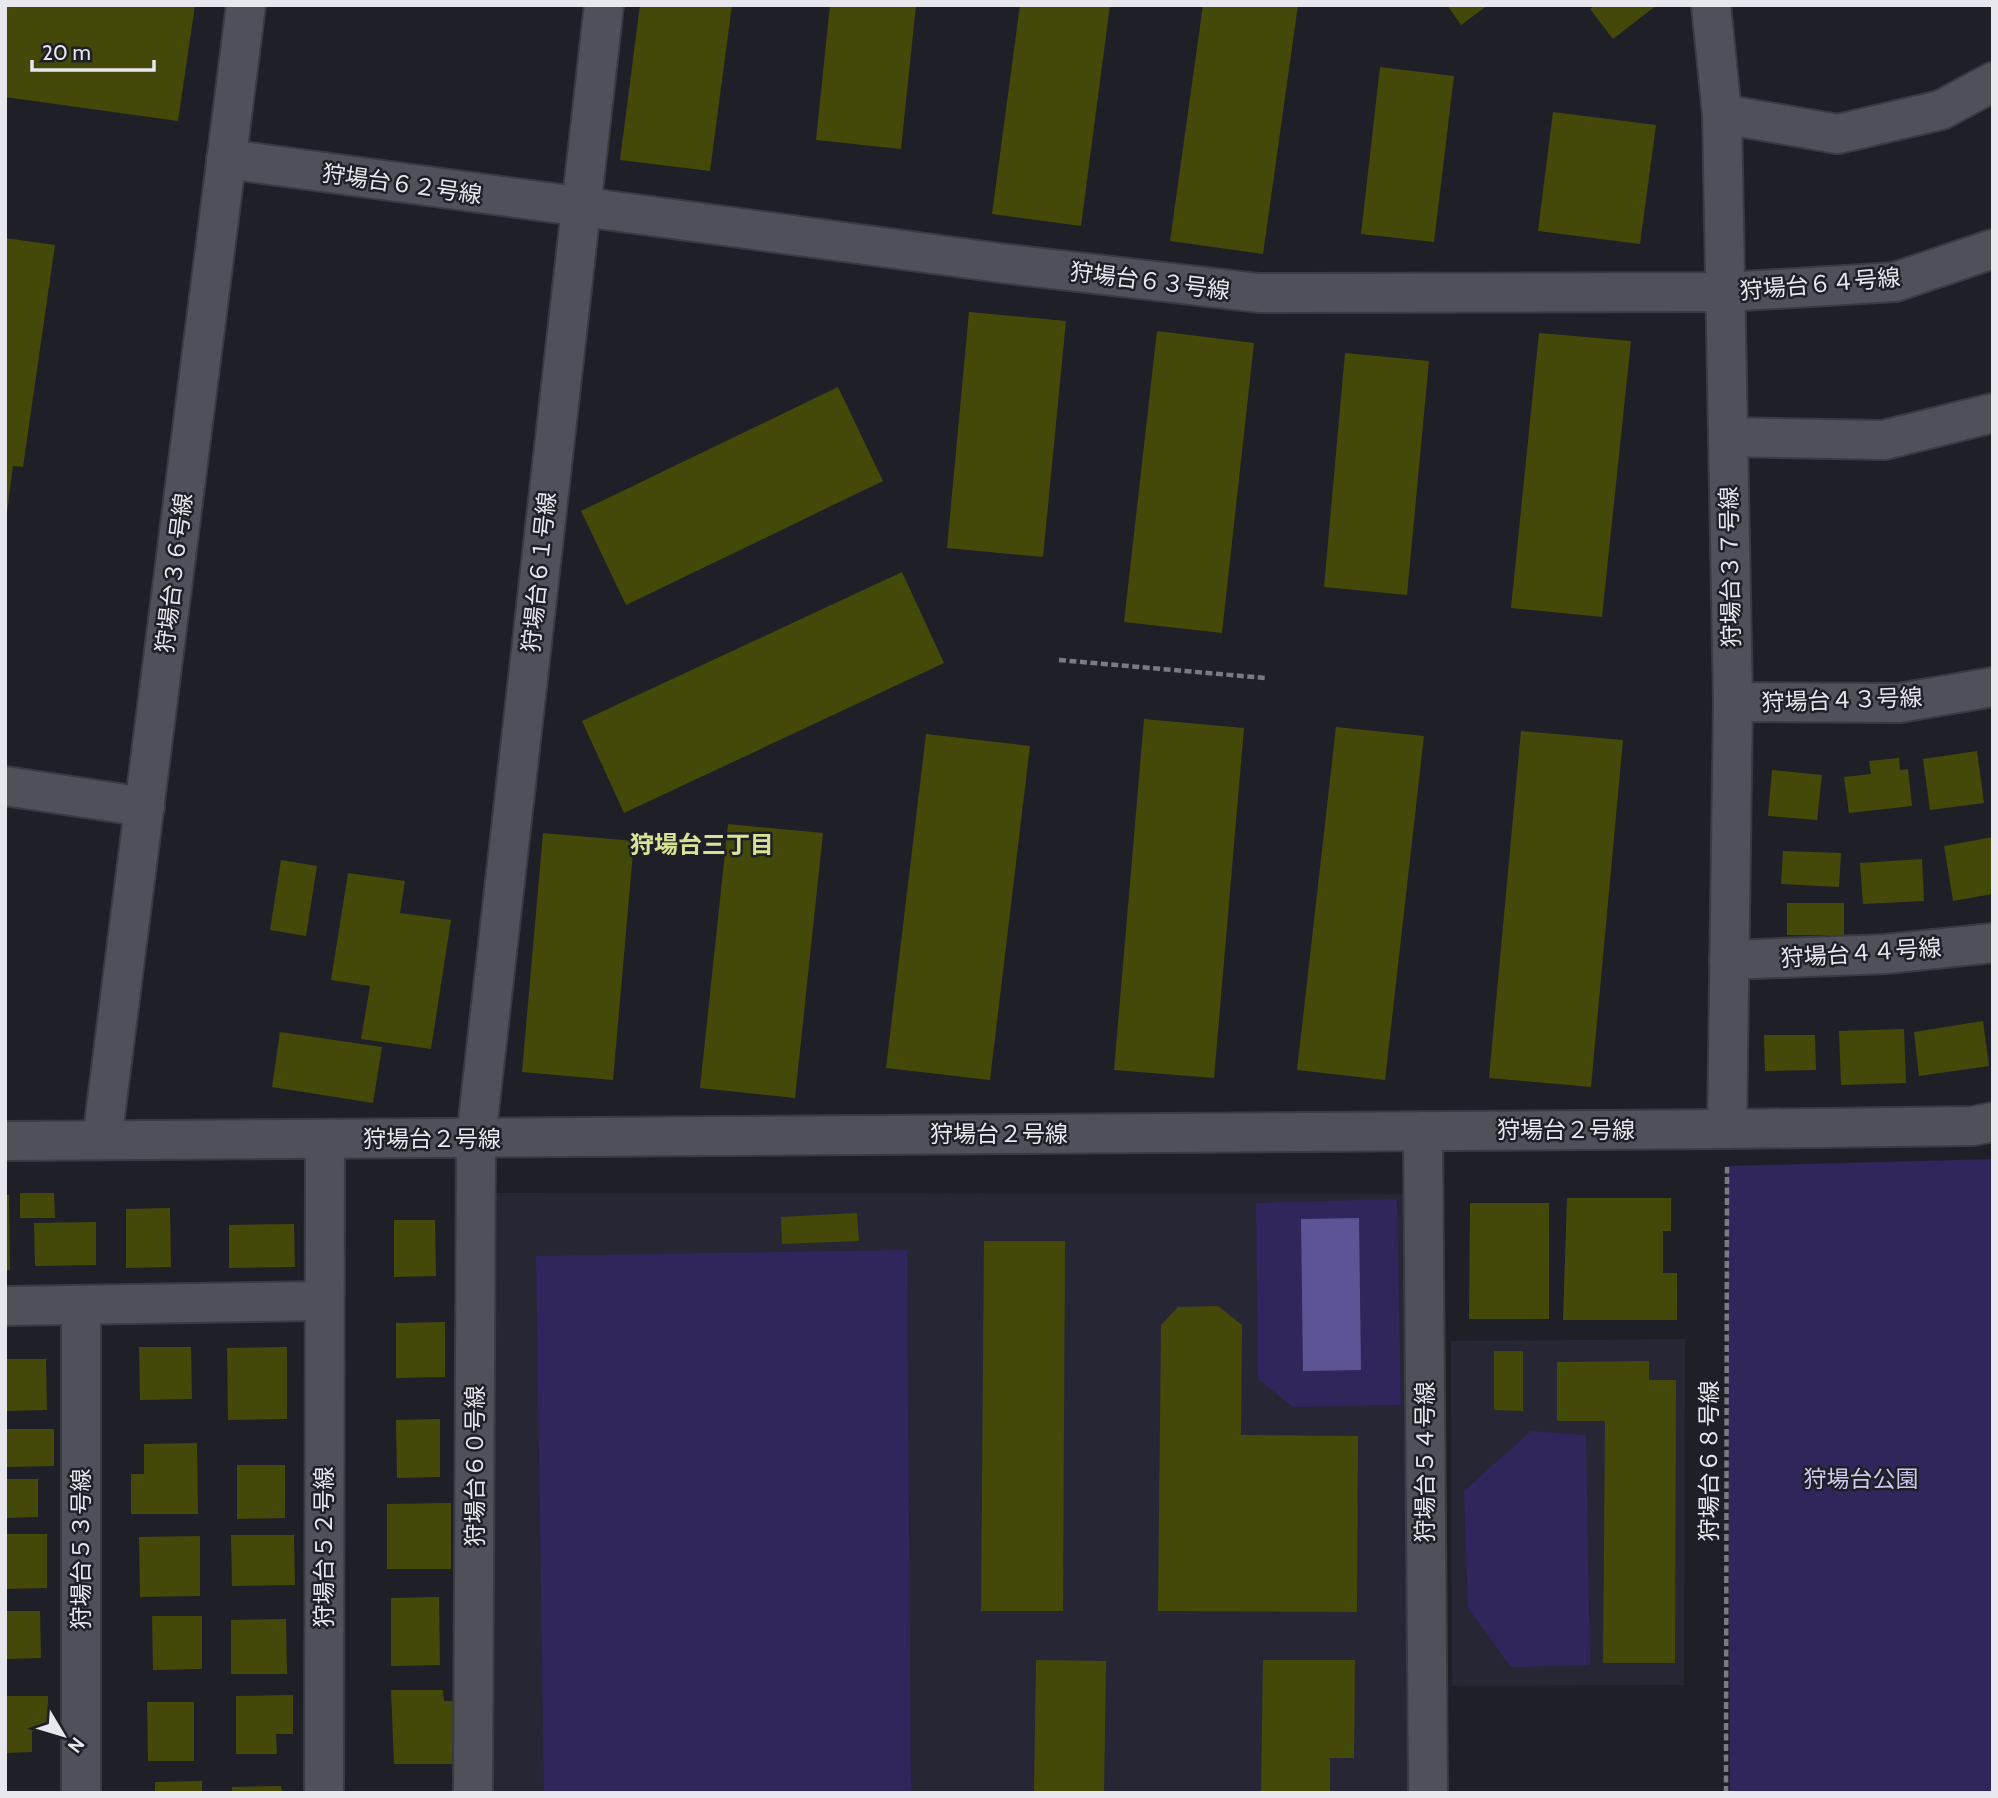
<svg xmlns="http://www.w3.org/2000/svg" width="1998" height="1798" viewBox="0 0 1998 1798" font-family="Cabin,'Noto Sans JP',sans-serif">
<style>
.built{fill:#272635}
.green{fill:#30265b}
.water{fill:#5d5495}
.building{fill:#44490a}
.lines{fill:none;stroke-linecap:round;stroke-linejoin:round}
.minor-casing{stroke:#3a3a42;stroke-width:42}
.path{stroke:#7a7a82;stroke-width:4.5;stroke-dasharray:7 3.5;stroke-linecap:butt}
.minor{stroke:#50505a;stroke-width:38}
.labels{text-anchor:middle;stroke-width:5;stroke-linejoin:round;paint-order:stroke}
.street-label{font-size:23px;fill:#e8e7ee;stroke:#1f1f28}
.park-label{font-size:23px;fill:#ccc9ef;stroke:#1f1f28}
.neighbourhood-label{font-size:24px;font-weight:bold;fill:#d8e294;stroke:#1f1f28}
</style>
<rect width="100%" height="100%" fill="#1f1f28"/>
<g class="built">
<path d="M 495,1193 L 1404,1194 L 1408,1793 L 492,1793 Z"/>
<path d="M 1685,1339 L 1684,1685 L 1452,1686 L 1451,1341 Z"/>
</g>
<g class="green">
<path d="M 1993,1159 L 1993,1793 L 1730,1793 L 1727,1166 Z"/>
<path d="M 1397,1199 L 1401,1405 L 1293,1407 L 1258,1379 L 1256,1203 Z"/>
<path d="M 907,1250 L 911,1793 L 544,1793 L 536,1256 Z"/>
<path d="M 1531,1431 L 1586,1435 L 1590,1665 L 1511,1667 L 1468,1608 L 1464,1491 Z"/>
</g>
<path class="water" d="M 1359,1218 L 1361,1370 L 1303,1371 L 1301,1219 Z"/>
<g class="building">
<path d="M 5,5 L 195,5 L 178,121 L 5,97 Z"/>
<path d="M 640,5 L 732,5 L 710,171 L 620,160 Z"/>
<path d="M 830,5 L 916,5 L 901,149 L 816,140 Z"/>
<path d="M 1020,5 L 1110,5 L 1081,226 L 992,214 Z"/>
<path d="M 1203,5 L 1298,5 L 1263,254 L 1170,241 Z"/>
<path d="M 1447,5 L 1488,5 L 1461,25 Z"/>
<path d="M 1595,5 L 1657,5 L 1613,39 L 1590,9 Z"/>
<path d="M 1380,67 L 1454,76 L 1434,242 L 1361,234 Z"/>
<path d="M 1553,112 L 1656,125 L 1640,244 L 1538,231 Z"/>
<path d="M 5,238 L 55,245 L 23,467 L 13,466 L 7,512 Z"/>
<path d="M 969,312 L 1066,321 L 1043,557 L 947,548 Z"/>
<path d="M 1157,331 L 1254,343 L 1222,633 L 1124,622 Z"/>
<path d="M 1539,333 L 1631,341 L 1602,617 L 1511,608 Z"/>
<path d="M 1345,353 L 1429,361 L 1407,595 L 1324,587 Z"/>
<path d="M 838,387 L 883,481 L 626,605 L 581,511 Z"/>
<path d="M 902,572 L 944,663 L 624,813 L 582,721 Z"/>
<path d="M 1144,719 L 1244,728 L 1214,1078 L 1114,1070 Z"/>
<path d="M 1336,727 L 1424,736 L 1385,1080 L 1297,1070 Z"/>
<path d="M 1521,731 L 1623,740 L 1591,1087 L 1489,1078 Z"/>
<path d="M 926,734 L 1030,746 L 990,1080 L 886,1068 Z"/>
<path d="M 1977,751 L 1984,803 L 1930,810 L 1923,759 Z"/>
<path d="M 1899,758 L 1900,770 L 1908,769 L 1912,806 L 1849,813 L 1844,777 L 1871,774 L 1869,761 Z"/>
<path d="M 1772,770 L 1822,775 L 1817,820 L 1768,816 Z"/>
<path d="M 728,824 L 823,833 L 795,1098 L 700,1088 Z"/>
<path d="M 543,833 L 634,841 L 613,1080 L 522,1072 Z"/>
<path d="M 1993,837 L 1993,894 L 1953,901 L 1944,846 Z"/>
<path d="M 1783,851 L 1841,853 L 1839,887 L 1781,884 Z"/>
<path d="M 1922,859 L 1924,901 L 1863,904 L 1860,863 Z"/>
<path d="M 281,860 L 317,866 L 306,936 L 270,930 Z"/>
<path d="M 348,873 L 405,881 L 400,913 L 451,920 L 431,1049 L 361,1039 L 370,986 L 331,980 Z"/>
<rect x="1787" y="903" width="57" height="32"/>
<path d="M 1983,1021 L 1989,1066 L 1919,1076 L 1914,1032 Z"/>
<path d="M 1904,1029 L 1906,1083 L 1841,1085 L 1839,1031 Z"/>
<path d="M 280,1032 L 382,1047 L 373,1103 L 272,1087 Z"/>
<path d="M 1764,1035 L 1815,1035 L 1816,1070 L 1765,1071 Z"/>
<path d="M 20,1193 L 54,1193 L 55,1218 L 20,1218 Z"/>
<path d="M 5,1195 L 9,1195 L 10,1270 L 5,1270 Z"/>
<path d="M 1567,1198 L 1671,1198 L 1671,1231 L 1663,1231 L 1663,1273 L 1677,1273 L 1677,1320 L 1563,1320 Z"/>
<path d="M 1470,1203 L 1549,1203 L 1549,1319 L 1469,1319 Z"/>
<path d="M 170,1208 L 171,1267 L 126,1268 L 126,1209 Z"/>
<path d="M 857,1213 L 859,1241 L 782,1244 L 781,1217 Z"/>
<path d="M 394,1220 L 435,1220 L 436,1276 L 394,1277 Z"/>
<path d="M 96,1222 L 96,1265 L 35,1266 L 34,1223 Z"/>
<path d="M 294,1224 L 295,1267 L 229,1268 L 229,1225 Z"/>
<path d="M 984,1241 L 1065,1241 L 1063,1611 L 981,1611 Z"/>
<path d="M 1218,1306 L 1242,1325 L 1241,1435 L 1358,1436 L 1357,1612 L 1158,1611 L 1161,1325 L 1178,1307 Z"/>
<path d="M 445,1322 L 445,1377 L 396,1378 L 396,1323 Z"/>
<path d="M 139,1347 L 191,1347 L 192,1399 L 140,1400 Z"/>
<path d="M 287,1347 L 287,1419 L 228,1420 L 227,1348 Z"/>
<path d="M 1494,1351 L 1523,1351 L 1523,1411 L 1494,1410 Z"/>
<path d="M 5,1359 L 46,1359 L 47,1410 L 5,1411 Z"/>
<path d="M 1649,1361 L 1649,1380 L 1676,1380 L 1675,1663 L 1603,1663 L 1605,1421 L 1557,1421 L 1557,1362 Z"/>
<path d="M 440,1419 L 440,1477 L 397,1478 L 396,1420 Z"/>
<path d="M 5,1429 L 54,1429 L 54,1466 L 5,1467 Z"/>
<path d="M 197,1443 L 198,1514 L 131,1514 L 131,1474 L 144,1474 L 144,1444 Z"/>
<path d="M 237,1465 L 285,1465 L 285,1518 L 237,1519 Z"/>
<path d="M 5,1479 L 38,1479 L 38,1517 L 5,1518 Z"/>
<path d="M 451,1503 L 451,1569 L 387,1569 L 387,1504 Z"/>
<path d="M 5,1534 L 47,1534 L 47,1588 L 5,1589 Z"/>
<path d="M 231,1535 L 294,1535 L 295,1585 L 232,1586 Z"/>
<path d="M 200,1536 L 200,1596 L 140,1597 L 139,1537 Z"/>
<path d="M 439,1597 L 440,1665 L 391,1666 L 391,1598 Z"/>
<path d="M 5,1611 L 40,1611 L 41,1658 L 5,1659 Z"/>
<path d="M 152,1616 L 202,1616 L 202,1669 L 153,1670 Z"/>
<path d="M 286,1619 L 287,1674 L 231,1674 L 231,1620 Z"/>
<path d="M 1036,1660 L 1106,1661 L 1104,1793 L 1034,1793 Z"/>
<path d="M 1263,1660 L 1355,1660 L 1354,1758 L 1330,1758 L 1330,1793 L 1261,1793 Z"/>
<path d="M 391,1690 L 443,1690 L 444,1701 L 453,1701 L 453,1764 L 394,1764 Z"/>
<path d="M 293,1695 L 293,1734 L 276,1734 L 277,1754 L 236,1754 L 236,1696 Z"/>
<path d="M 5,1696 L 48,1696 L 48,1730 L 32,1731 L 32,1752 L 5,1753 Z"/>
<path d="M 147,1702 L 194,1702 L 194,1761 L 148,1761 Z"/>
<path d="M 202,1781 L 202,1793 L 155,1793 L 155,1782 Z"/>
<path d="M 281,1786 L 282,1793 L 232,1793 L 232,1787 Z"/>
</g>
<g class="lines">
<defs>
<g id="minor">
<path d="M 1711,5 L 1722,114 L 1733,702 L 1727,1129"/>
<path d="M 1722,114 L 1838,134 L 1941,110 L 1993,82"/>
<path d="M 226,159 L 1000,263 L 1259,293 L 1726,292 L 1895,282 L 1993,249"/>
<path d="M 1728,437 L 1884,440 L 1993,413"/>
<path d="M 1733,702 L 1899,703 L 1993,687"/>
<path d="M 5,786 L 145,807"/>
<path d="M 1729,960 L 1886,954 L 1993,943"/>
<path d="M 1423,1131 L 1428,1793"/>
<path d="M 102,1140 L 246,5"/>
<path d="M 5,1141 L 1727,1129 L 1973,1126 L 1993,1122"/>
<path d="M 81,1305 L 81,1793"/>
<path d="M 5,1306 L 324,1301"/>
<path d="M 324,1793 L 325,1139"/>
<path d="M 473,1793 L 476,1138 L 604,5"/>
</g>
</defs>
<use href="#minor" class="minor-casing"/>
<g class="path">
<path d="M 1059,660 L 1265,678"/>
<path d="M 1726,1793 L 1727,1167"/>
</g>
<use href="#minor" class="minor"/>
</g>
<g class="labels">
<g class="street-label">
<text transform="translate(402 184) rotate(8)" y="8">狩場台６２号線</text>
<text transform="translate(1150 281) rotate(7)" y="8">狩場台６３号線</text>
<text transform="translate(1820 284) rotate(-5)" y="8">狩場台６４号線</text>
<text transform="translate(1730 567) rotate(-91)" y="8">狩場台３７号線</text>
<text transform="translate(539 572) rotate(-84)" y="8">狩場台６１号線</text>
<text transform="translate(174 573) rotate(-83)" y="8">狩場台３６号線</text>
<text transform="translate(1842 700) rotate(-2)" y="8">狩場台４３号線</text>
<text transform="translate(1861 953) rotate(-4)" y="8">狩場台４４号線</text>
<text x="1566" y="1138">狩場台２号線</text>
<text x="999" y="1142">狩場台２号線</text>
<text x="432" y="1147">狩場台２号線</text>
<text transform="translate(1709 1461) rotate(-90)" y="8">狩場台６８号線</text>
<text transform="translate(1425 1462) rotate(-90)" y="8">狩場台５４号線</text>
<text transform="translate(475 1466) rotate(-90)" y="8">狩場台６０号線</text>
<text transform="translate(324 1547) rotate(-90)" y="8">狩場台５２号線</text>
<text transform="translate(81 1549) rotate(-90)" y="8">狩場台５３号線</text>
</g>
<g class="park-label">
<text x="1861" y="1487">狩場台公園</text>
</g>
<g class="neighbourhood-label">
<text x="702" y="853">狩場台三丁目</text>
</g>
</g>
<rect width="1998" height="1798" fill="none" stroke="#e8e7ee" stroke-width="14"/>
<g transform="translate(63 1735) rotate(128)" stroke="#1f1f28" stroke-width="5" paint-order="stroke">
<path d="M0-5L12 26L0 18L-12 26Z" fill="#e8e7ee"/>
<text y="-10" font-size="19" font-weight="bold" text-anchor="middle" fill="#e8e7ee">N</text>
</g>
<path d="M32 60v10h122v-10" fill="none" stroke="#e8e7ee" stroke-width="3.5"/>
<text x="42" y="60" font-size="21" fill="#e8e7ee" stroke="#1f1f28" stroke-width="5" paint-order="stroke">20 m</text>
</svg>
